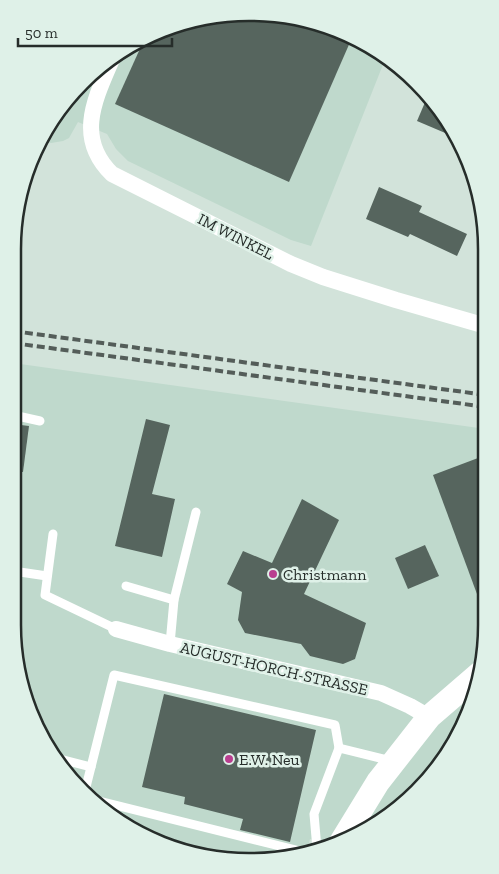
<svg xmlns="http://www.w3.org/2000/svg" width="499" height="874" viewBox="0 0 499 874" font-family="'Zilla Slab',serif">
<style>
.built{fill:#bfd9cc}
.building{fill:#56655e}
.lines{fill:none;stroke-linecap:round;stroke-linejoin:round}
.service{stroke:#fff;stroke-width:9}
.minor{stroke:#fff;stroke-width:16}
.secondary{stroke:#fff;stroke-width:24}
.rail{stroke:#545d59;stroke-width:4;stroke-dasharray:8 4;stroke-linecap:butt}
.poi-dot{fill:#b93e8f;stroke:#dff1e8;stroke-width:2}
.labels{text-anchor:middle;stroke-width:5;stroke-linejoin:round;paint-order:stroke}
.street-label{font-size:16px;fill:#262d2a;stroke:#dff1e8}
.poi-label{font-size:16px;fill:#262d2a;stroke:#dff1e8;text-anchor:start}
.rim{fill:none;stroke:#262d2a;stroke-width:2.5}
</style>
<rect width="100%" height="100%" fill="#d2e3da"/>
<g class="built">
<path d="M 203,17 L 295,17 L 381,52 L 386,57 L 311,246 L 291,240 L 128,161 L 116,149 L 107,134 L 78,122 L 69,138 L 63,141 L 51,143 L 41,141 L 52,118 L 118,53 Z"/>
<path d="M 13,363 L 486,429 L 486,640 L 474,700 L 447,756 L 406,803 L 340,844 L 333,845 L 310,839 L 307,851 L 265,861 L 188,853 L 118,821 L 61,769 L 25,700 L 13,624 Z"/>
</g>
<g class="building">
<path d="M 203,17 L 295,17 L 351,40 L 289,182 L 115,104 L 143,42 Z"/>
<path d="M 426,100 L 455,131 L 457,138 L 417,121 Z"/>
<path d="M 379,187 L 422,206 L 419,212 L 467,234 L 457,256 L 410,234 L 408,237 L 366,219 Z"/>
<path d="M 146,419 L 170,425 L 152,494 L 175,499 L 162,557 L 115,546 Z"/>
<path d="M 13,424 L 29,426 L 23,472 L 13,471 Z"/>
<path d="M 486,455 L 486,613 L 484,613 L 433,475 Z"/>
<path d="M 302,499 L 339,520 L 304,594 L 366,623 L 355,659 L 343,664 L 310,656 L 301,644 L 245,633 L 238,620 L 242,592 L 227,584 L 243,551 L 272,563 Z"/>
<path d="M 425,545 L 439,576 L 408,589 L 395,558 Z"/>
<path d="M 164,694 L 316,730 L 290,842 L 240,830 L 243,819 L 184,804 L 185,797 L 142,787 Z"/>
</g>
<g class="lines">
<g class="service">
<path d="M 13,415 L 40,421"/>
<path d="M 53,534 L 45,595 L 116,629"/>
<path d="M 13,571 L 47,576"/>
<path d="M 126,586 L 174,600"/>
<path d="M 170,644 L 174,600 L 196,512"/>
<path d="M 56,758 L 91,767"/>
<path d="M 85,791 L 114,675 L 335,725 L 339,748"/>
<path d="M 95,800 L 304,852"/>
<path d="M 317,849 L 314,814 L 339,748 L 392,761"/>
</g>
<g class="minor">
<path d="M 113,57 C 96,97 74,137 112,174 L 291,264 L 323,277 L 396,300 L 486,326"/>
<path d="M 116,629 L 170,644 L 381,693 L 410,706 L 429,717"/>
</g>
<path class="secondary" d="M 340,844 L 378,782 L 429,717 L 480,673"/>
<g class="rail">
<path d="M 13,331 L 486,395"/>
<path d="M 13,343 L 486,407"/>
</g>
</g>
<g class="poi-dot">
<circle cx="273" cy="574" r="5"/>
<circle cx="229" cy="759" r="5"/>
</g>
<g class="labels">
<g class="street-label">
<text transform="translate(236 236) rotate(27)" y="6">IM WINKEL</text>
<text transform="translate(274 668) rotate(13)" y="6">AUGUST-HORCH-STRASSE</text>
</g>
<g class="poi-label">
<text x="283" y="580">Christmann</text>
<text x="239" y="765">E.W. Neu</text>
</g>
</g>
<path d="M0 0H499V874H0ZM249 21H250A228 228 0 0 1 478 249V625A228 228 0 0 1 250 853H249A228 228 0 0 1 21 625V249A228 228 0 0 1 249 21Z" fill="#dff1e8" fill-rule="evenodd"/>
<path class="rim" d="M249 21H250A228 228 0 0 1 478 249V625A228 228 0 0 1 250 853H249A228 228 0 0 1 21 625V249A228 228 0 0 1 249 21Z"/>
<path d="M18 38v8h154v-8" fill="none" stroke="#262d2a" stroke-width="2.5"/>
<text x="25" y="38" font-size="15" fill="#262d2a" stroke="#dff1e8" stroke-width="4" paint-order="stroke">50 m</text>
</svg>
